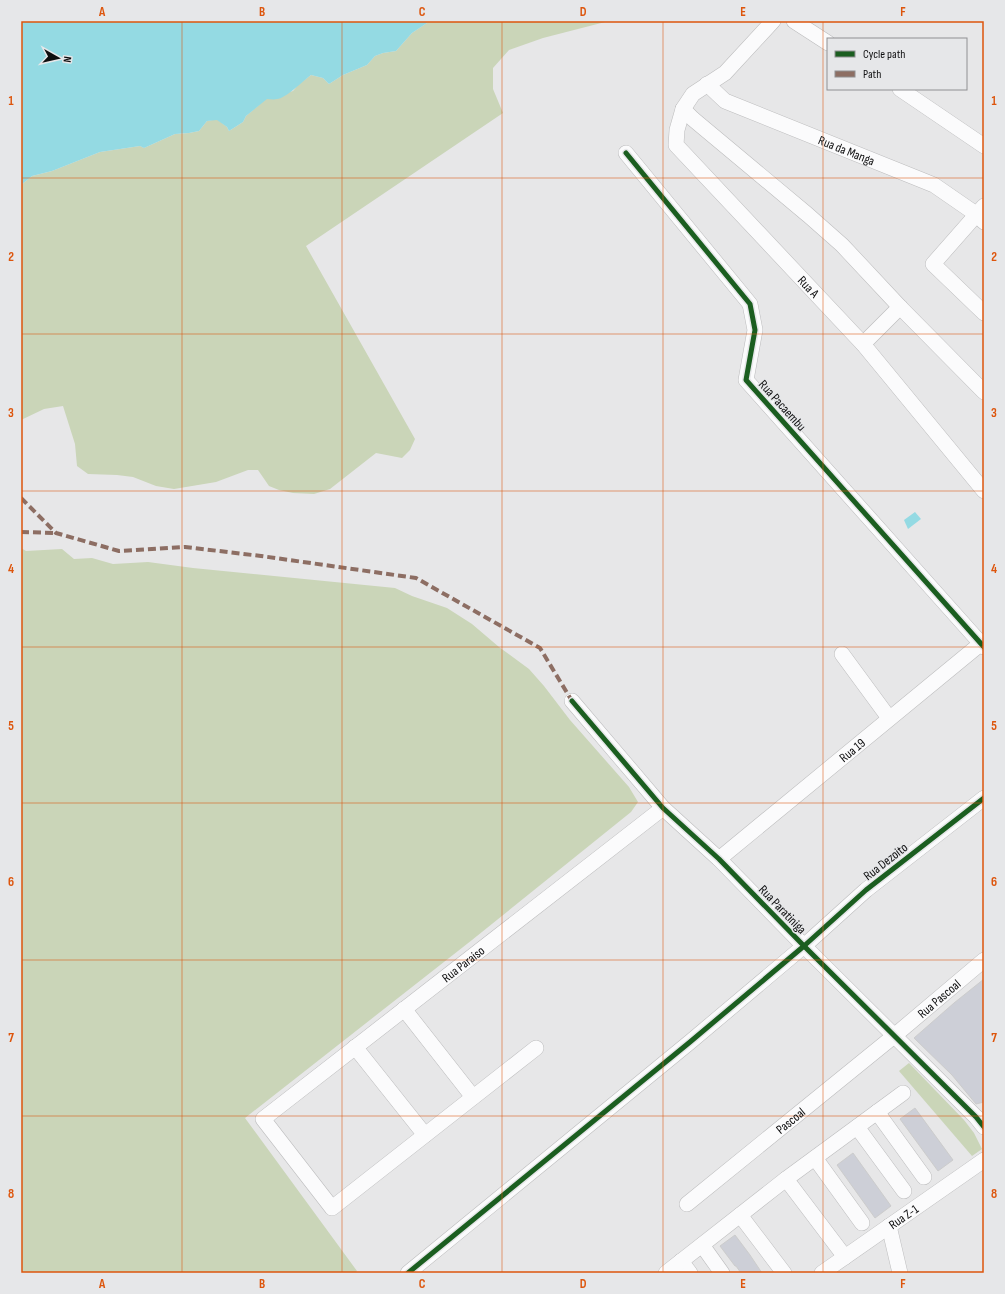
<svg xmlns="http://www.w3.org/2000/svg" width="1005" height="1294" viewBox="0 0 1005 1294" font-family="'Sofia Sans Condensed',sans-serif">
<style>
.green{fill:#cad5b8}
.water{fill:#94dae3}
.building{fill:#cdcfd7;stroke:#ccc}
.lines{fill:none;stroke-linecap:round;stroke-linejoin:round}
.minor-casing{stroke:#bcbcbd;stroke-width:16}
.minor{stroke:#fbfbfc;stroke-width:15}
.quiet{stroke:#8d6e63;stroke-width:4;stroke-dasharray:8 4;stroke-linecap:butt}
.cycleway-casing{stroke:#e6e7e9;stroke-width:8}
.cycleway{stroke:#1b5e20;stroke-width:5}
.grid{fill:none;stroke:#dd550c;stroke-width:1;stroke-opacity:0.55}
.labels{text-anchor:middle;stroke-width:3;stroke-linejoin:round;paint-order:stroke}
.street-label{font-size:13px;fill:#0e0e0f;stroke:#e6e7e9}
.neatline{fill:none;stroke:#dd550c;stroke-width:1.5}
.grid-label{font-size:13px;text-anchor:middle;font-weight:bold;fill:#dd550c}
</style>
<rect width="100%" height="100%" fill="#e7e7e8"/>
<g class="green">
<path d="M 430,21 L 609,21 L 543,38 L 509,50 L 493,68 L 493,89 L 503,113 L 306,246 L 415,439 L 410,450 L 402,458 L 376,453 L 330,489 L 314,494 L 293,493 L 279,490 L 269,486 L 258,470 L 248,470 L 216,482 L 174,489 L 156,486 L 133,477 L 117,475 L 88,474 L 77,466 L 75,444 L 63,406 L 44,409 L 21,420 L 21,185 L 32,176 L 52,171 L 100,152 L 140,146 L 144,148 L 175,134 L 189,133 L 199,131 L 207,121 L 217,119 L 227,127 L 229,131 L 243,122 L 246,116 L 267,98 L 293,91 L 298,85 L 311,75 L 323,78 L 329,84 L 343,75 L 367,65 L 375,56 L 383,53 L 396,51 L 412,33 Z"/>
<path d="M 21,548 L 26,551 L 62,549 L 74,559 L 92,558 L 113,564 L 148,562 L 193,568 L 395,588 L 412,596 L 447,608 L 472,624 L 499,647 L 529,669 L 544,686 L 570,720 L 629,787 L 638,802 L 631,812 L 472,940 L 245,1118 L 357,1271 L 355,1273 L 21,1273 Z"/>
<path d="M 909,1063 L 964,1120 L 974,1133 L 982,1149 L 972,1156 L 899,1071 Z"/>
</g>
<g class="water">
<path d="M 21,21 L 430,21 L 412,33 L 396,51 L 383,53 L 375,56 L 367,65 L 343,75 L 329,84 L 323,78 L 311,75 C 303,81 285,99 277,99 C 274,100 270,99 267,99 L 246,116 L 243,122 L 229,131 L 227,127 L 217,120 L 207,121 L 199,131 L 189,133 L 175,134 L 144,148 L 140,146 L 100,152 L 52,171 L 32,176 L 21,185 Z"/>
<path d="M 915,512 L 921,519 L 908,529 L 904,520 Z"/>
</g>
<g class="building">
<path d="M 984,979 L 984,1102 L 976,1104 L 952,1075 L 914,1038 L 954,1003 Z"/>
<path d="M 915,1108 L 953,1160 L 938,1171 L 900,1119 Z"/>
<path d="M 853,1153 L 891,1206 L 875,1218 L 837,1165 Z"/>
<path d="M 735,1235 L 750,1255 L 762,1273 L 741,1273 L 736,1266 L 735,1266 L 720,1246 Z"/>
</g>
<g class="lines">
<defs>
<g id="minor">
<path id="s1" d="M 773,21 L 725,73 L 693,94 L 683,109 L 677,130 L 676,145 L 863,344 L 984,491"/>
<path d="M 794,21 L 828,43"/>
<path id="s2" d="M 707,84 L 725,101 L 934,185 L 976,214 L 984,222"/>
<path d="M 900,89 L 984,146"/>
<path d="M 683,109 L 693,119 L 808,215 L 842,245 L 900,307 L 984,392"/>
<path d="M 626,153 L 750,304 L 755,330 L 746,380 L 984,647"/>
<path d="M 984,206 L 933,264 L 984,313"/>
<path d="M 863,344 L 900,307"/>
<path d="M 842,654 L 889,718"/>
<path d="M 572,701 L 663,808 L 719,859 L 804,946 L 976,1117 L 984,1127"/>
<path id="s3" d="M 719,859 L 984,641"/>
<path d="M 404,1009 L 473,1097"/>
<path d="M 355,1047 L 425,1135"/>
<path id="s4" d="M 536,1048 L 332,1208 L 263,1119 L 663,808"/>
<path d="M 877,1112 L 924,1177"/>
<path d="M 857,1127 L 904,1191"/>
<path d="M 815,1158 L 862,1223"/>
<path id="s5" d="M 687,1204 L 894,1036 L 984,960"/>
<path d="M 740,1215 L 784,1273"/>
<path d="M 889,1226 L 900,1273"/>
<path d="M 702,1245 L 722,1273"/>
<path d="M 845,1257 L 786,1179 L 903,1093"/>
<path d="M 681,1261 L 690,1273"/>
<path d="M 408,1273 L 690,1042 L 804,946 L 866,890 L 984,798"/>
<path d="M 666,1273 L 786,1179"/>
<path id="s6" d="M 822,1273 L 984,1160"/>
</g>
</defs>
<use href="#minor" class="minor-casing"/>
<use href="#minor" class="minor"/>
<g class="quiet">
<path d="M 21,498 L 56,533 L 119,551 L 185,547 L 261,556 L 416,578 L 540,648 L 572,701"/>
<path d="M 21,532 L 56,533"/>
</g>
<defs>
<g id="cycleway">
<path d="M 626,153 L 750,304 L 755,330 L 746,380 L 984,647"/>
<path d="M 572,701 L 663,808 L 719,859 L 804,946 L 976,1117 L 984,1127"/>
<path d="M 408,1273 L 690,1042 L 804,946 L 866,890 L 984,798"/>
</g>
</defs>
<use href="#cycleway" class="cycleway-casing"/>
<use href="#cycleway" class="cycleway"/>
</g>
<path class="grid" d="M 182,21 L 182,1273M 342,21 L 342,1273M 502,21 L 502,1273M 663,21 L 663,1273M 823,21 L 823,1273M 21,178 L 984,178M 21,334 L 984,334M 21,491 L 984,491M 21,647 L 984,647M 21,803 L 984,803M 21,960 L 984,960M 21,1116 L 984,1116"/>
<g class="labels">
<g class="street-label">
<text dy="5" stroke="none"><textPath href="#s2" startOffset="156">Rua da Manga</textPath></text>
<text dy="5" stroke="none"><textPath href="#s1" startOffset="358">Rua A</textPath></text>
<text transform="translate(783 405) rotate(48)" y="5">Rua Pacaembu</text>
<text dy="5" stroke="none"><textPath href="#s3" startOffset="172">Rua 19</textPath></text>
<text transform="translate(885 861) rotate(-38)" y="5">Rua Dezoito</text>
<text transform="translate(783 909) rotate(46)" y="5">Rua Paratiniga</text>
<text dy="5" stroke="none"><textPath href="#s4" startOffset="625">Rua Paraiso</textPath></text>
<text dy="5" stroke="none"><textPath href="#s5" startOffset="325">Rua Pascoal</textPath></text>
<text dy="5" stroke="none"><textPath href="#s5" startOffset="133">Pascoal</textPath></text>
<text dy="5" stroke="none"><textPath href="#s6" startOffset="99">Rua Z-1</textPath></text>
</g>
</g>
<rect width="1005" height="1294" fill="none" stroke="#e6e7e9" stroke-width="44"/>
<rect x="827" y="38" width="140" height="52" fill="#e6e7e9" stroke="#909092"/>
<rect x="835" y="51" width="20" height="6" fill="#1b5e20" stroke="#909092"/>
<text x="863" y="58" font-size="12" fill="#0e0e0f">Cycle path</text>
<rect x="835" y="71" width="20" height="6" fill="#8d6e63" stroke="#909092"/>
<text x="863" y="78" font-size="12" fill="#0e0e0f">Path</text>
<g transform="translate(58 58) rotate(98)" stroke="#e6e7e9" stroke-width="3" paint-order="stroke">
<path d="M0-3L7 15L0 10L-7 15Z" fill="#0e0e0f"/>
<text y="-6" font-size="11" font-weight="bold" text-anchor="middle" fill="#0e0e0f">N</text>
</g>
<rect x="22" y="22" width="961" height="1250" class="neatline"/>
<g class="grid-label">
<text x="102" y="16">A</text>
<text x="262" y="16">B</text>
<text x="422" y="16">C</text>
<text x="583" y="16">D</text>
<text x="743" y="16">E</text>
<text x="903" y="16">F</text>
<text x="11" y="105">1</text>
<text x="994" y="105">1</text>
<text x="11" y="261">2</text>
<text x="994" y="261">2</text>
<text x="11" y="417">3</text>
<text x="994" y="417">3</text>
<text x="11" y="573">4</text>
<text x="994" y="573">4</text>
<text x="11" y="730">5</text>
<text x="994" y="730">5</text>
<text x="11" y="886">6</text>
<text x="994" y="886">6</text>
<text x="11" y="1042">7</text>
<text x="994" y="1042">7</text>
<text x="11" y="1198">8</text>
<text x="994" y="1198">8</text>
<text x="102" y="1288">A</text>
<text x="262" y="1288">B</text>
<text x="422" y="1288">C</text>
<text x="583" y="1288">D</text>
<text x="743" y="1288">E</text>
<text x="903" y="1288">F</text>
</g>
</svg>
